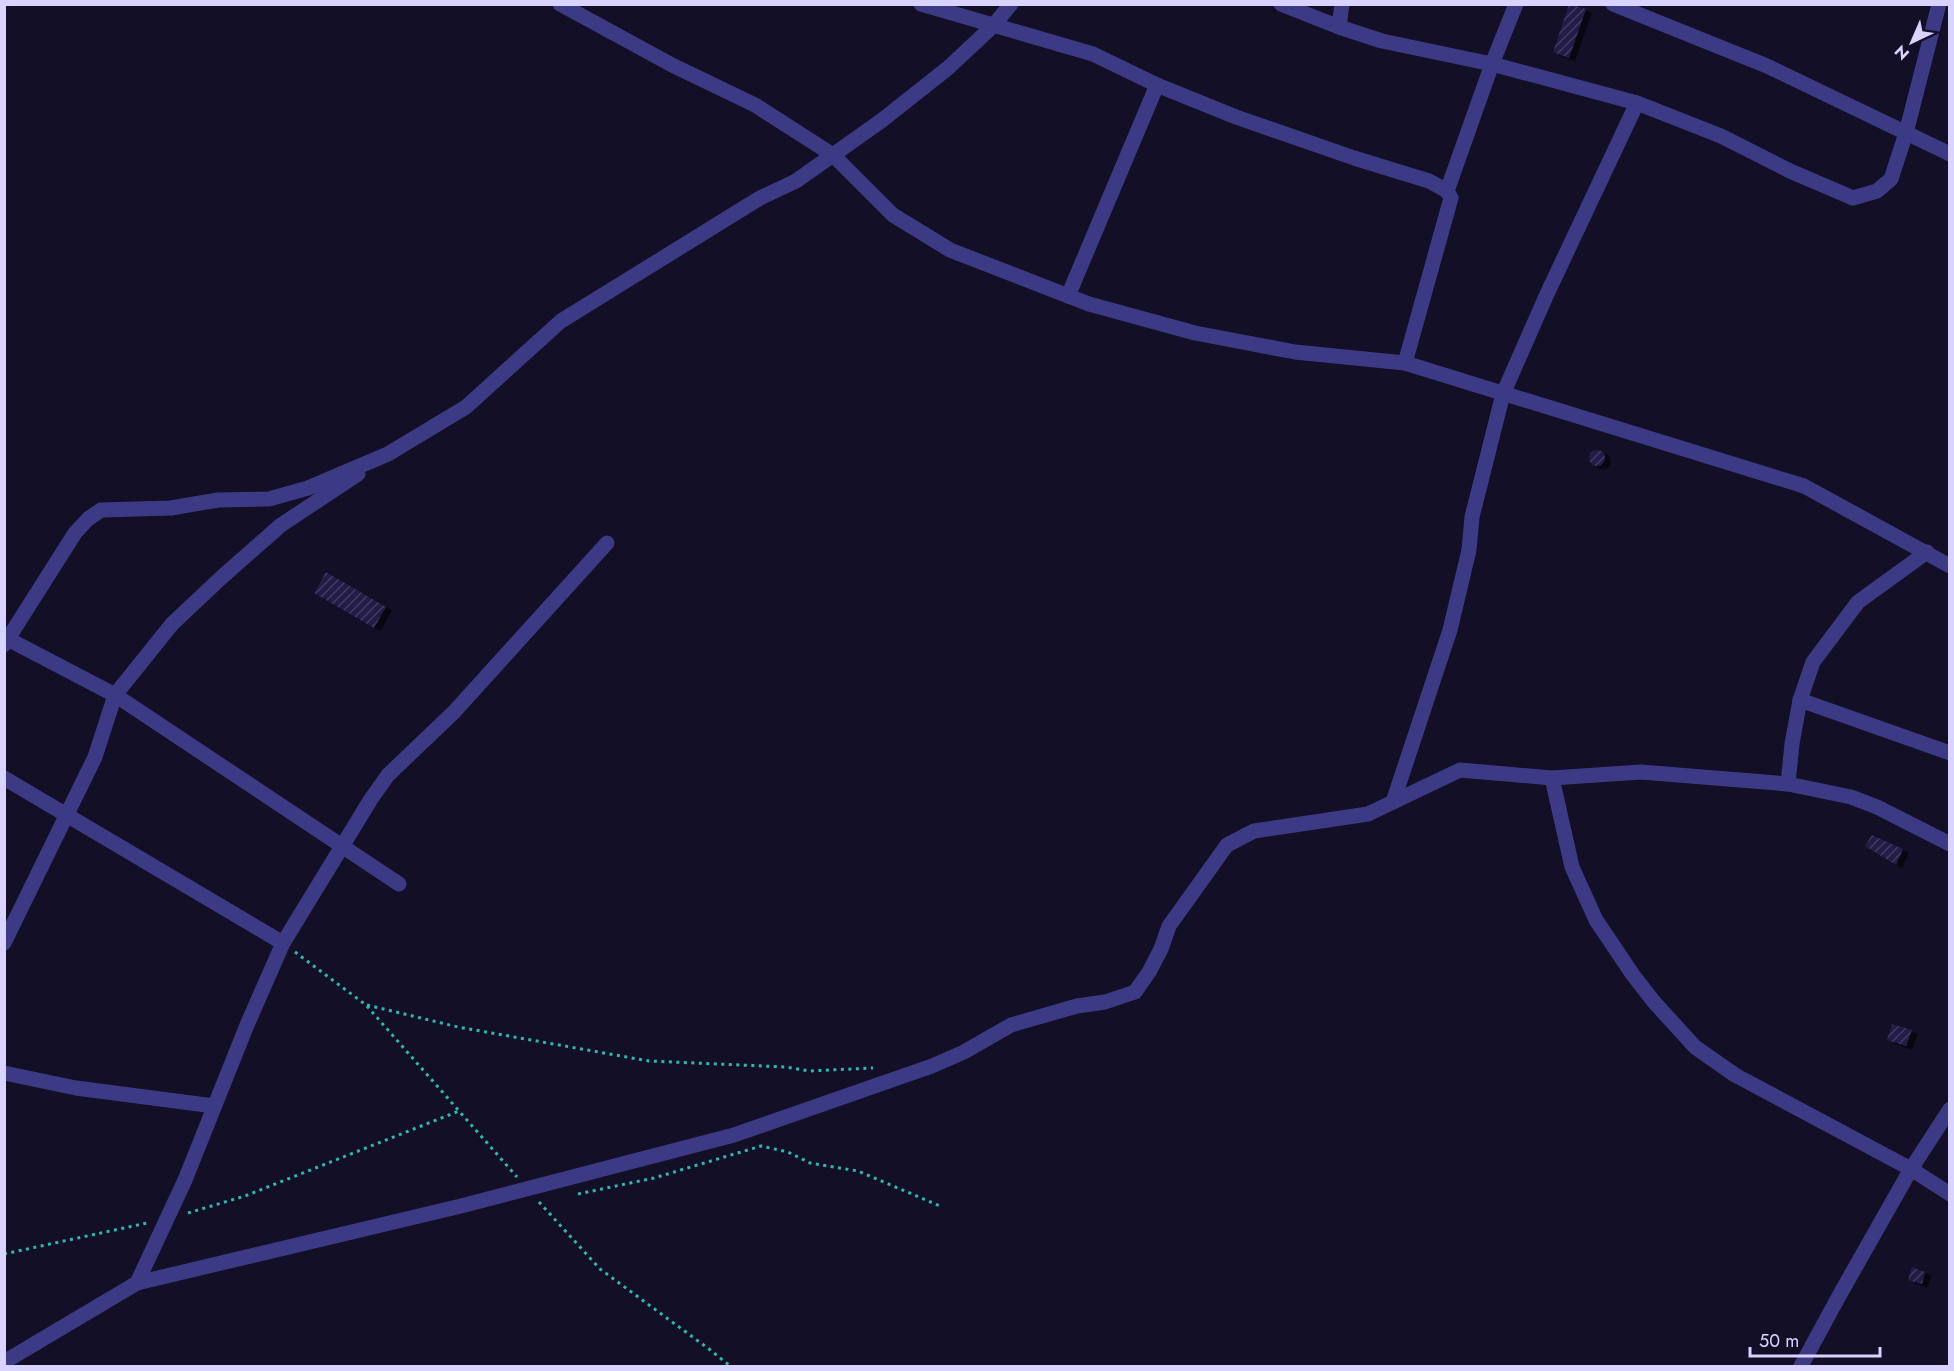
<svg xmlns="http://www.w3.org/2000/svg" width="1954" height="1371" viewBox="0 0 1954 1371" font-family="Jost,sans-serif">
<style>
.building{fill:url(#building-hatch);filter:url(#shadow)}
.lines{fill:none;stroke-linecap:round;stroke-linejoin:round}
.path{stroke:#2fb8b0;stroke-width:3;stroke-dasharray:3 4.5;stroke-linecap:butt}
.minor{stroke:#3d3a85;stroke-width:15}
</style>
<defs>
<pattern id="building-hatch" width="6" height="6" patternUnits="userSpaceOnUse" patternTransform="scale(1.5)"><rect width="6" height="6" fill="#241b47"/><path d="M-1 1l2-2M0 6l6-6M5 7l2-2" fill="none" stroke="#433b63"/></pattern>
<filter id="shadow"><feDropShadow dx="6" dy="3.5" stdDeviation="0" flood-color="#0009"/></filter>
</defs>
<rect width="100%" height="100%" fill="#130f26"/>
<g class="building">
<path d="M 1569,4 L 1586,9 L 1569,58 L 1553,52 Z"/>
<circle cx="1597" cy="458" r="8"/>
<path d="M 326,572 L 386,607 L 374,628 L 314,593 Z"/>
<path d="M 1872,835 L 1903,849 L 1896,865 L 1865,846 Z"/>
<path d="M 1892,1024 L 1912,1030 L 1906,1046 L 1887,1040 Z"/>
<path d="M 1912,1267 L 1925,1272 L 1922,1284 L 1908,1280 Z"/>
</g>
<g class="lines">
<g class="path">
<path d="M 295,952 L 366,1005 L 517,1177"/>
<path d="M 367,1005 L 458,1027 L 649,1061 L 786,1067 L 809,1071 L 873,1068"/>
<path d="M 578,1194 L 654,1178 L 761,1146 L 788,1152 L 810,1163 L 858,1171 L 940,1206"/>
<path d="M 539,1202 L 600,1269 L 709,1349 L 730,1366"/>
<path d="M 188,1213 L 245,1196 L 459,1111"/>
<path d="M 4,1254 L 147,1223"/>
</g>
<g class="minor">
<path d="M 560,4 L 672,65 L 755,105 L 833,155 L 893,215 L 950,250 L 1089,304 L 1195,333 L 1295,352 L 1405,363 L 1451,198 L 1447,191 L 1429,181 L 1354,158 L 1236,117 L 1157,85 L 1093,54 L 921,4"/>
<path d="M 1281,4 L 1339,27 L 1382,41 L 1492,64 L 1637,103 L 1721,136 L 1790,171 L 1853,198 L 1877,191 L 1891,179 L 1906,133 L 1939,4"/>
<path d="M 1613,4 L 1767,66 L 1950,154"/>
<path d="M 1339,27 L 1342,4"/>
<path d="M 1447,191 L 1492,64 L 1516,4"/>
<path d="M 1068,296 L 1157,85"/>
<path d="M 1405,363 L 1804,486 L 1950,566"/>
<path d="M 4,637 L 115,695 L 399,884"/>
<path d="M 4,645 L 75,533 L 88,519 L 101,510 L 171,508 L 218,500 L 269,499 L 308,488 L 388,454 L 466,407 L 561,321 L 760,198 L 796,181 L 881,121 L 948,68 L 993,26 L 1011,4"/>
<path d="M 1800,700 L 1950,753"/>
<path d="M 4,778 L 283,943"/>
<path d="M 1552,778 L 1572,867 L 1596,920 L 1633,975 L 1654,1002 L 1695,1047 L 1735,1075 L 1911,1169 L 1950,1194"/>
<path d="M 1788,784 L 1792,744 L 1800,700 L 1813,662 L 1858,602 L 1927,552"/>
<path d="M 1393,802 L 1450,630 L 1469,550 L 1472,517 L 1503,394 L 1547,294 L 1637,103"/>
<path d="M 4,943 L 95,757 L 115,695 L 172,624 L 223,576 L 281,525 L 358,474"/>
<path d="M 4,1073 L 76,1088 L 214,1106"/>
<path d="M 137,1283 L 185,1180 L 247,1025 L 283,943 L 371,799 L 388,775 L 454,712 L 607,543"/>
<path d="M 4,1362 L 137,1283 L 461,1206 L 734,1135 L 932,1066 L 964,1052 L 1011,1025 L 1077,1006 L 1105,1002 L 1135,992 L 1149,972 L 1161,949 L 1169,926 L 1227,845 L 1254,831 L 1368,814 L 1460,770 L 1552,778 L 1641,772 L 1788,784 L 1851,797 L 1877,807 L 1950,844"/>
<path d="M 1801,1366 L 1839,1296 L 1911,1169 L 1950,1109"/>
</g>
</g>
<rect width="1954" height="1371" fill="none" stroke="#d9d4ff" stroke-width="12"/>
<g transform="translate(1912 42) rotate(224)" stroke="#130f26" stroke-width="4.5" paint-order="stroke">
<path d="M0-4.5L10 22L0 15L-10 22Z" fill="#d9d4ff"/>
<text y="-9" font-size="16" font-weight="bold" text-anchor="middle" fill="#d9d4ff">N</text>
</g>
<path d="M1750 1347v9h130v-9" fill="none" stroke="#d9d4ff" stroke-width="3"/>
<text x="1759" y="1347" font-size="18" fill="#d9d4ff" stroke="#130f26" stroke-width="4.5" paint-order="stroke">50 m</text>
</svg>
